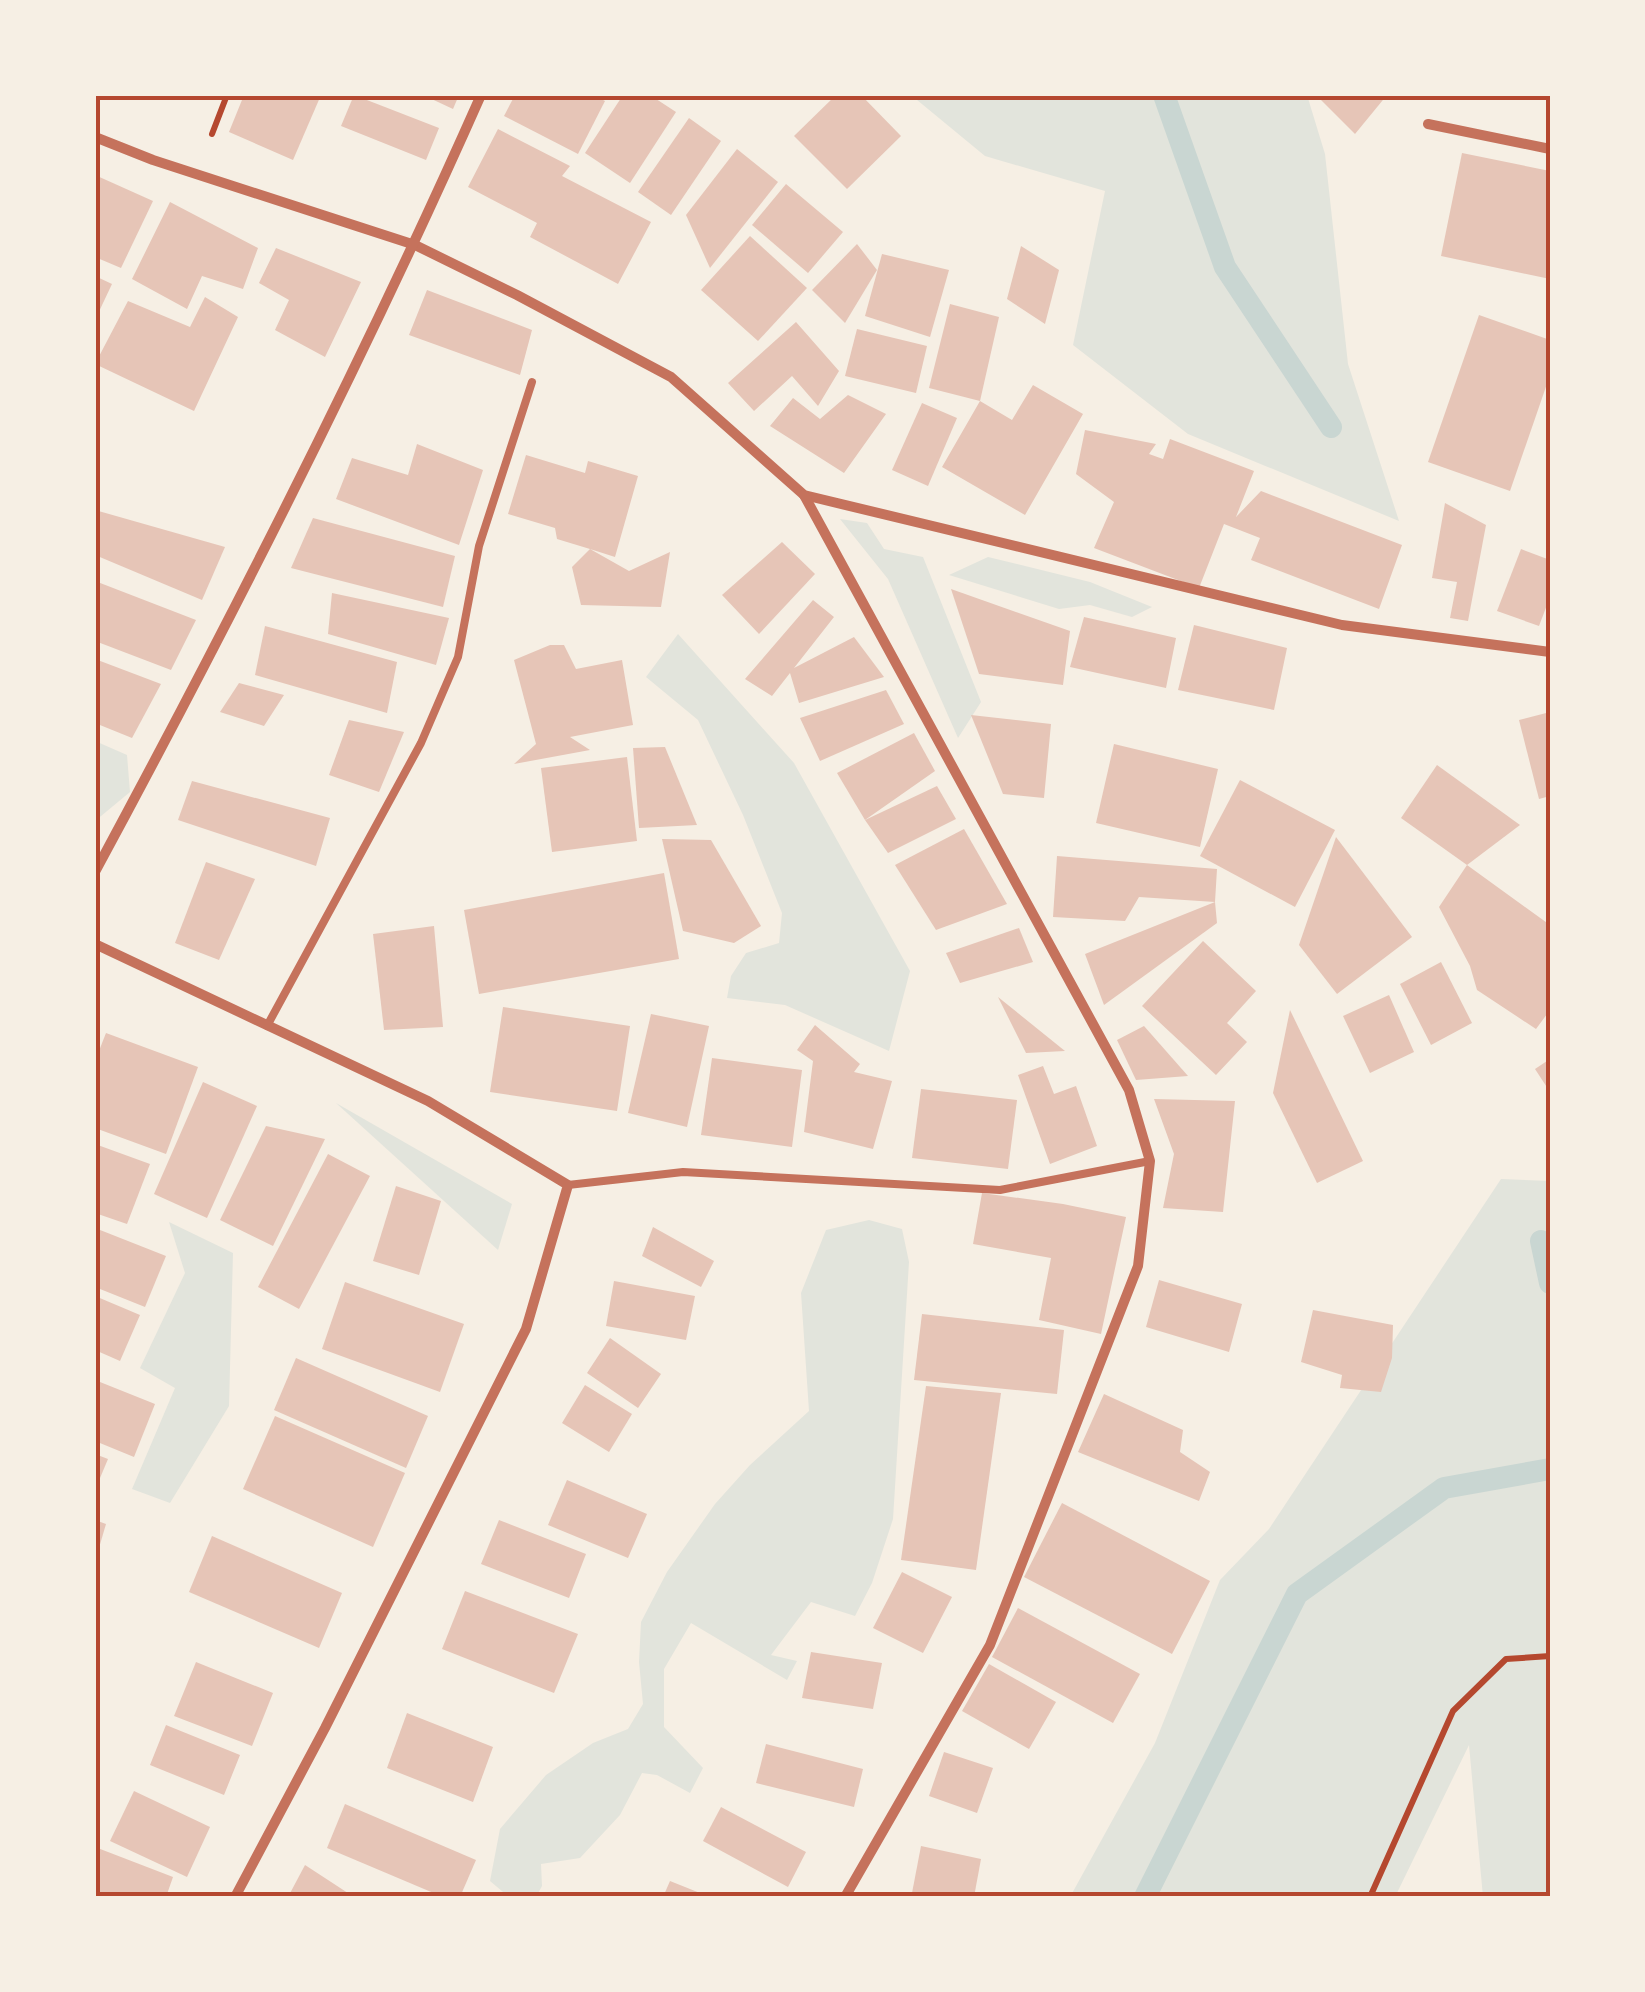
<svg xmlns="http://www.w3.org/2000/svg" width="1645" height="1992" viewBox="0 0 1645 1992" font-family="'Archivo Narrow',sans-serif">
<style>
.green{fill:#e2e4dc}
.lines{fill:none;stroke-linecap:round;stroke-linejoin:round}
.stream{stroke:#c9d6d2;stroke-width:22}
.building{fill:#e6c5b7}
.path{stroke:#b5482f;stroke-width:6}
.service{stroke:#c5725c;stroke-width:8}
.minor{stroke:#c5725c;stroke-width:10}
.neatline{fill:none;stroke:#b5482f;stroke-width:4}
</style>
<rect width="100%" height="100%" fill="#f6efe4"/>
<g class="green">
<path d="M 911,95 L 1307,95 L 1325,154 L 1348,364 L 1399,521 L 1188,434 L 1073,345 L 1105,191 L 985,156 Z"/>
<path d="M 840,519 L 867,523 L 884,549 L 923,557 L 981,702 L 958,738 L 888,579 Z"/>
<path d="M 988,557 L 1090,582 L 1152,607 L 1132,617 L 1090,605 L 1059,609 L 949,575 Z"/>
<path d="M 678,634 L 794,763 L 910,971 L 889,1051 L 785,1005 L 727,998 L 731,976 L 746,953 L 779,943 L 782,913 L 743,815 L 698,720 L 646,677 Z"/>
<path d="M 95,741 L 127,755 L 130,792 L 95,821 Z"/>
<path d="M 336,1103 L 512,1204 L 498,1250 Z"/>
<path d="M 1501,1179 L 1550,1181 L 1550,1897 L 1483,1897 L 1469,1745 L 1395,1897 L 1070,1897 L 1155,1743 L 1220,1580 L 1269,1529 Z"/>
<path d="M 869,1220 L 902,1229 L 909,1262 L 893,1519 L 872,1583 L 855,1616 L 811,1602 L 771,1655 L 797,1661 L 787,1680 L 691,1623 L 664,1669 L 664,1727 L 703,1768 L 690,1793 L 657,1775 L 642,1773 L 620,1815 L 580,1858 L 541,1864 L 542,1886 L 536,1897 L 509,1897 L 490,1881 L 500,1829 L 546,1775 L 593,1743 L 628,1729 L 643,1704 L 639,1662 L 641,1622 L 667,1572 L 715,1504 L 750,1465 L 809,1411 L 801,1293 L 826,1230 Z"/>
<path d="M 169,1222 L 233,1253 L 229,1406 L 170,1503 L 132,1489 L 175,1388 L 140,1368 L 185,1273 Z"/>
</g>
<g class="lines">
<g class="stream">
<path d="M 1164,95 L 1225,267 L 1331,427"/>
<path d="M 1541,1241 L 1550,1283"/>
<path d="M 1145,1897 L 1297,1594 L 1444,1488 L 1550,1469"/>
</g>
</g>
<g class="building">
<path d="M 244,95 L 321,95 L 293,160 L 229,132 Z"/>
<path d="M 354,95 L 439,128 L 426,160 L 341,126 Z"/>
<path d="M 423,95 L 459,95 L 453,109 Z"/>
<path d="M 515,95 L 593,95 L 605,101 L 578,154 L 504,116 Z"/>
<path d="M 623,95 L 650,95 L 676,112 L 630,183 L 585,153 Z"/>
<path d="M 836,95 L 861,95 L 901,136 L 847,189 L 794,136 Z"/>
<path d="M 1316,95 L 1387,95 L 1355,134 Z"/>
<path d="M 689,118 L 721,141 L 671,215 L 638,192 Z"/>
<path d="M 498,129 L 570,166 L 562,176 L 651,222 L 618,284 L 530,237 L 537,223 L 468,187 Z"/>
<path d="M 737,149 L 778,182 L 710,268 L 686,215 Z"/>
<path d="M 1462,153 L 1550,171 L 1550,279 L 1441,256 Z"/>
<path d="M 95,175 L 153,201 L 121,268 L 95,257 Z"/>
<path d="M 786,184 L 843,232 L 808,273 L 752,225 Z"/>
<path d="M 170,202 L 258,248 L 243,289 L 202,276 L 187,309 L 132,279 Z"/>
<path d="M 750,236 L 807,288 L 758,341 L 701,290 Z"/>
<path d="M 857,244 L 877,270 L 845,323 L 812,290 Z"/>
<path d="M 1021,246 L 1059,270 L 1045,324 L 1007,299 Z"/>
<path d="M 276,248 L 361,282 L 325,357 L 275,330 L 289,300 L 259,283 Z"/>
<path d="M 882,254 L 949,270 L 930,337 L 865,316 Z"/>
<path d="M 95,276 L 112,284 L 95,320 Z"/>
<path d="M 427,290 L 532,330 L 520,375 L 409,335 Z"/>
<path d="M 205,297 L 238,317 L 194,411 L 95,364 L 128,301 L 190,327 Z"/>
<path d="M 950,304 L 999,317 L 980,401 L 929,388 Z"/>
<path d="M 1479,315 L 1550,340 L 1550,375 L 1510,491 L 1428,462 Z"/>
<path d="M 796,322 L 839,371 L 818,406 L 792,376 L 754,411 L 728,383 Z"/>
<path d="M 857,329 L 927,346 L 916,393 L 845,376 Z"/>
<path d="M 1033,385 L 1083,414 L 1025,515 L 942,467 L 980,401 L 1012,420 Z"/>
<path d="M 848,395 L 886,414 L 844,473 L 770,426 L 793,398 L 820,419 Z"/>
<path d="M 922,403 L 957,418 L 928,486 L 892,470 Z"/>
<path d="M 1085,430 L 1156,444 L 1149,454 L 1163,459 L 1170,439 L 1254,471 L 1236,517 L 1261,491 L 1402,545 L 1379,609 L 1251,560 L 1260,538 L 1224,524 L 1199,588 L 1094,548 L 1114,502 L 1076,474 Z"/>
<path d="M 417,444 L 483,470 L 459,545 L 336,499 L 352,458 L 408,475 Z"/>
<path d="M 526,455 L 585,473 L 588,461 L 638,476 L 615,557 L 590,549 L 629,571 L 670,552 L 661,607 L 581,605 L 572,567 L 590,549 L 557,539 L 555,528 L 508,514 Z"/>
<path d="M 1445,503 L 1486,525 L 1468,621 L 1450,618 L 1457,582 L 1432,578 Z"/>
<path d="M 95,510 L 225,547 L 202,600 L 95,555 Z"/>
<path d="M 313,518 L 455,556 L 443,607 L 291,568 Z"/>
<path d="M 782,542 L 815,574 L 759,634 L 722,595 Z"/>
<path d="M 1521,549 L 1550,560 L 1550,597 L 1539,626 L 1497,611 Z"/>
<path d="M 95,581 L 196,620 L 171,670 L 95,641 Z"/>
<path d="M 951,589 L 1070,631 L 1063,685 L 979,674 Z"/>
<path d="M 332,593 L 449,618 L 436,665 L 328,634 Z"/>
<path d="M 813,600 L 834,617 L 794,668 L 854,637 L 884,677 L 799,703 L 790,673 L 772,696 L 745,679 Z"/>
<path d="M 1084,617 L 1176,638 L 1166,688 L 1070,667 Z"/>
<path d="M 1194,625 L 1287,648 L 1274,710 L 1178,690 Z"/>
<path d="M 265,626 L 397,662 L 387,713 L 255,675 Z"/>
<path d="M 550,645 L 564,645 L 576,669 L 622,660 L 633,725 L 570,737 L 590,750 L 514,764 L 536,744 L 514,660 Z"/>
<path d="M 95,659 L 161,684 L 132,738 L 95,723 Z"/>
<path d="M 239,683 L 284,695 L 264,726 L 220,712 Z"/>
<path d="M 886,690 L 904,724 L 820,761 L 800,718 Z"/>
<path d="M 1550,712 L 1550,796 L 1539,799 L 1519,720 Z"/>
<path d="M 971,715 L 1051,724 L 1044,798 L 1003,794 Z"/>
<path d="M 349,720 L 404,732 L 379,792 L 329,775 Z"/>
<path d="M 914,733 L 935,771 L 865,820 L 837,773 Z"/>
<path d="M 1114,744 L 1218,769 L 1200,847 L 1096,823 Z"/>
<path d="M 665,747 L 697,825 L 639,828 L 633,748 Z"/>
<path d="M 627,757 L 637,841 L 552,852 L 541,768 Z"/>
<path d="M 1437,765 L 1520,825 L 1467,865 L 1401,818 Z"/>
<path d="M 1240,780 L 1335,830 L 1295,907 L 1200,856 Z"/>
<path d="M 192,781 L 330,818 L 316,866 L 178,820 Z"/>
<path d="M 937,786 L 956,819 L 888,853 L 865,820 Z"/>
<path d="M 964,829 L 1007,904 L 936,930 L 895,865 Z"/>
<path d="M 1336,837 L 1412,937 L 1337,994 L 1299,945 Z"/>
<path d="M 662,839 L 711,840 L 761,926 L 734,943 L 683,931 Z"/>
<path d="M 1057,856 L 1217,869 L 1215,902 L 1139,897 L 1125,921 L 1053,917 Z"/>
<path d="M 206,862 L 255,879 L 219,960 L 175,943 Z"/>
<path d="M 1467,865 L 1550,925 L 1550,1010 L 1536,1029 L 1477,990 L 1470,966 L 1439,907 Z"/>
<path d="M 664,873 L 679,959 L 479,994 L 464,910 Z"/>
<path d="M 1215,902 L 1217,923 L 1104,1005 L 1085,954 Z"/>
<path d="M 434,926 L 443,1027 L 384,1030 L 373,934 Z"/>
<path d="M 1019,928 L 1033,962 L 960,983 L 946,953 Z"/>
<path d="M 1203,941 L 1256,991 L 1227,1023 L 1247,1042 L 1216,1075 L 1142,1006 Z"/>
<path d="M 1441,962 L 1472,1023 L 1431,1045 L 1400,984 Z"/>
<path d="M 1389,995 L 1414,1052 L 1370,1073 L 1343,1016 Z"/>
<path d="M 998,997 L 1065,1051 L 1026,1053 Z"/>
<path d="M 503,1007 L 630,1026 L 617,1111 L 490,1092 Z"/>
<path d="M 1290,1010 L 1363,1161 L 1317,1183 L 1273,1093 Z"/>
<path d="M 651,1014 L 709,1026 L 687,1127 L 628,1113 Z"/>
<path d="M 815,1025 L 860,1064 L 854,1072 L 892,1081 L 873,1149 L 804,1132 L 813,1061 L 797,1050 Z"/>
<path d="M 1144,1026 L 1188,1076 L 1136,1080 L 1117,1040 Z"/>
<path d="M 106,1033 L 198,1067 L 166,1154 L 95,1128 L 95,1061 Z"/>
<path d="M 712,1058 L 802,1070 L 792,1147 L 701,1135 Z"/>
<path d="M 1550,1059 L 1550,1092 L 1535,1069 Z"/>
<path d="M 1043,1066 L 1054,1094 L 1076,1086 L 1097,1146 L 1050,1164 L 1018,1075 Z"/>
<path d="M 203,1082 L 257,1106 L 207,1218 L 154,1194 Z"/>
<path d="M 921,1089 L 1017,1100 L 1008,1169 L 912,1158 Z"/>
<path d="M 1154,1099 L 1235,1101 L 1223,1212 L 1163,1208 L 1174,1154 Z"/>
<path d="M 266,1126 L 325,1139 L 273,1246 L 220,1220 Z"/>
<path d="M 95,1144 L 150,1164 L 127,1224 L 95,1213 Z"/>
<path d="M 328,1154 L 370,1176 L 299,1309 L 258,1287 Z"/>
<path d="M 396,1186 L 441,1201 L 419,1275 L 373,1261 Z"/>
<path d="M 982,1193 L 1063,1204 L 1126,1217 L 1101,1334 L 1039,1320 L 1051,1258 L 973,1244 Z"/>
<path d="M 653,1227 L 714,1261 L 701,1287 L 642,1256 Z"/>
<path d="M 95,1228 L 166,1256 L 145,1307 L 95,1287 Z"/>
<path d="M 1159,1280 L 1242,1304 L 1229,1352 L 1146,1327 Z"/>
<path d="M 614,1281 L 695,1296 L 686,1340 L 606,1326 Z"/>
<path d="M 345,1282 L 464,1324 L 440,1392 L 322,1349 Z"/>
<path d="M 95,1296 L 140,1315 L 120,1361 L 95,1350 Z"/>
<path d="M 1313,1310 L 1393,1325 L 1392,1358 L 1381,1392 L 1340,1388 L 1342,1375 L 1301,1362 Z"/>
<path d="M 922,1314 L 1064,1330 L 1057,1394 L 914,1380 Z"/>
<path d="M 610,1338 L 661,1374 L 638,1408 L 587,1373 Z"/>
<path d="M 296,1358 L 428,1416 L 406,1468 L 274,1410 Z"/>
<path d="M 95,1380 L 155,1404 L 134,1457 L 95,1441 Z"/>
<path d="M 585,1385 L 632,1414 L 609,1452 L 562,1423 Z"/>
<path d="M 926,1386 L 1001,1393 L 976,1570 L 901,1560 Z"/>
<path d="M 1104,1394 L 1183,1430 L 1180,1452 L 1210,1472 L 1199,1501 L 1078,1452 Z"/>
<path d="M 275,1416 L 405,1473 L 373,1547 L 243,1489 Z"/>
<path d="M 95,1454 L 108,1459 L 95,1490 Z"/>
<path d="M 567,1480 L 647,1514 L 628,1558 L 548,1525 Z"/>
<path d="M 1062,1503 L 1210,1581 L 1172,1654 L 1024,1577 Z"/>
<path d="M 95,1520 L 106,1524 L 96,1558 L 95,1558 Z"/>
<path d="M 499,1520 L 586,1554 L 569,1598 L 481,1564 Z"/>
<path d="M 212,1536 L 342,1593 L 319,1648 L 189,1592 Z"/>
<path d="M 902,1572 L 952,1597 L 923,1653 L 873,1628 Z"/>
<path d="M 465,1591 L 578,1634 L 554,1693 L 442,1649 Z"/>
<path d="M 1018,1608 L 1140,1674 L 1113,1723 L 992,1657 Z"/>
<path d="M 811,1652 L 882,1663 L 873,1709 L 802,1698 Z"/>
<path d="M 196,1662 L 273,1693 L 252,1746 L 174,1716 Z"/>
<path d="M 989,1664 L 1056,1702 L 1029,1749 L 962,1711 Z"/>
<path d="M 407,1713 L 493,1747 L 473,1802 L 387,1768 Z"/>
<path d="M 166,1725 L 240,1755 L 224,1795 L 150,1765 Z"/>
<path d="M 766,1744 L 863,1769 L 854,1807 L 756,1783 Z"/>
<path d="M 944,1752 L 993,1768 L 977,1813 L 929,1796 Z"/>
<path d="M 134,1791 L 210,1827 L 187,1877 L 110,1841 Z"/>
<path d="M 345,1804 L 476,1860 L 460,1897 L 443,1897 L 327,1848 Z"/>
<path d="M 721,1807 L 806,1852 L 788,1887 L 703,1841 Z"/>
<path d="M 921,1846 L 981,1859 L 974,1897 L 930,1897 L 912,1893 Z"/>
<path d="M 95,1847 L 173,1877 L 166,1897 L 95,1897 Z"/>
<path d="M 305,1865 L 354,1897 L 288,1897 Z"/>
<path d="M 670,1881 L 710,1897 L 663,1897 Z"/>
</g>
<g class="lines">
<g class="path">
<path d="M 212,134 L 227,95"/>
<path d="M 1550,1511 L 1550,1601"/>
<path d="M 1370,1897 L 1453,1711 L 1506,1659 L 1550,1656"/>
</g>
<g class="service">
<path d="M 267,1026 L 421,743 L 458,657 L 479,546 L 532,382"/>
<path d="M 568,1185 L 683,1172 L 1000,1190 L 1150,1161"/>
</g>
<g class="minor">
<path d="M 1428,124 L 1550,149"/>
<path d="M 95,137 L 153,160 L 415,245 L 517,295 L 671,377 L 804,495 L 1342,625 L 1550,652"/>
<path d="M 804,495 L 1129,1090 L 1150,1161 L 1138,1266 L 990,1645 L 845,1897"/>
<path d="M 95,872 C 232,618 364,359 481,95"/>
<path d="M 95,944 L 428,1101 L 568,1185 L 526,1329 L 325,1728 L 235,1897"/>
</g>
</g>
<rect width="1645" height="1992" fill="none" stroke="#f6efe4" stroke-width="195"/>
<rect x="98" y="98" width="1450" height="1796" class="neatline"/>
</svg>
